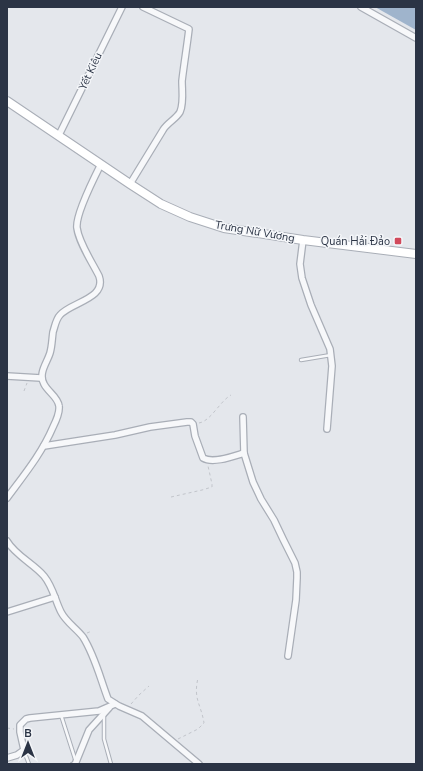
<svg xmlns="http://www.w3.org/2000/svg" width="423" height="771" viewBox="0 0 423 771" font-family="'Nunito Sans',sans-serif">
<style>
.water{fill:#9fb4cc}
.lines{fill:none;stroke-linecap:round;stroke-linejoin:round}
.service-casing{stroke:#a9aeb7;stroke-width:4.5}
.minor-casing{stroke:#a9aeb7;stroke-width:8}
.secondary-casing{stroke:#a9aeb7;stroke-width:10}
.path{stroke:#c2c5cb;stroke-width:1;stroke-dasharray:3 3;stroke-linecap:butt}
.service{stroke:#f7f8fa;stroke-width:2.5}
.minor{stroke:#f7f8fa;stroke-width:5.5}
.secondary{stroke:#fff;stroke-width:8}
.poi-dot{fill:#d1495b;stroke:#f4f6f9;stroke-width:1.5}
.labels{text-anchor:middle;stroke-width:3;stroke-linejoin:round;paint-order:stroke}
.street-label{font-size:11px;fill:#2b3445;stroke:#f4f6f9}
.poi-label{font-size:11px;fill:#2b3445;stroke:#f4f6f9;text-anchor:end}
</style>
<rect width="100%" height="100%" fill="#e4e7ec"/>
<path class="water" d="M 375,7 L 416,7 L 416,30 Z"/>
<g class="lines">
<defs>
<g id="service">
<path d="M 301,360 L 331,355"/>
<path d="M 61,715 L 76,762 L 72,764"/>
<path d="M 104,715 L 104,739 L 111,764"/>
<path d="M 24,751 L 29,764"/>
</g>
<g id="minor">
<path d="M 361,7 L 416,38"/>
<path d="M 59,135 L 122,7"/>
<path d="M 130,184 L 163,130 C 167,123 176,119 180,112 C 184,103 182,91 182,81 C 184,64 187,46 189,29 L 143,7"/>
<path d="M 303,240 L 300,264 L 302,278 L 311,305 L 330,349 L 332,366 L 327,429"/>
<path d="M 7,376 L 41,378"/>
<path d="M 243,417 L 244,453 L 253,482 L 261,499 L 274,520 L 283,539 L 295,563 L 297,572 L 297,578 L 296,600 L 288,656"/>
<path d="M 44,446 L 115,435 L 150,427 L 187,422 L 191,422 L 193,424 L 195,436 L 203,458 C 213,464 234,456 244,453"/>
<path d="M 7,498 C 24,475 42,453 53,427 C 56,421 60,413 59,406 C 58,397 48,392 44,384 C 38,373 47,363 50,353 C 52,346 52,339 53,332 C 55,326 56,319 60,315 C 71,302 107,299 99,276 C 92,262 79,243 77,228 C 75,215 94,178 101,164"/>
<path d="M 7,541 C 15,555 34,564 44,576 C 53,587 55,600 61,612 C 66,622 76,628 83,637 C 95,656 100,678 108,699 L 119,706 L 142,716 L 199,764"/>
<path d="M 7,612 L 55,597"/>
<path d="M 7,758 L 17,755 L 24,750 L 20,732 L 20,725 L 26,719 L 30,718 L 99,711 L 115,704"/>
<path d="M 76,762 L 89,730 L 109,708"/>
</g>
<path id="secondary" d="M 7,101 L 130,184 L 161,204 L 190,217 L 224,228 L 303,240 L 416,254"/>
</defs>
<use href="#service" class="service-casing"/>
<use href="#minor" class="minor-casing"/>
<use href="#secondary" class="secondary-casing"/>
<g class="path">
<path d="M 24,391 L 27,383"/>
<path d="M 199,423 C 211,421 220,401 231,395"/>
<path d="M 171,497 L 202,490 L 212,487 L 212,484 L 208,466"/>
<path d="M 87,633 L 92,631"/>
<path d="M 131,704 L 139,695 L 149,686"/>
<path d="M 7,728 L 14,729"/>
<path d="M 178,739 L 198,729 L 204,723 C 201,704 193,699 198,678"/>
</g>
<use href="#service" class="service"/>
<use href="#minor" class="minor"/>
<use href="#secondary" class="secondary"/>
</g>
<rect class="poi-dot" x="394" y="237" width="8" height="8" rx="2"/>
<g class="labels">
<g class="street-label">
<text transform="translate(90 71) rotate(-65)" y="4">Yết Kiêu</text>
<text transform="translate(255 231) rotate(10)" y="4">Trưng Nữ Vương</text>
</g>
<g class="poi-label">
<text x="390" y="245">Quán Hải Đảo</text>
</g>
</g>
<rect width="423" height="771" fill="none" stroke="#2b3445" stroke-width="16"/>
<g transform="translate(28 743)" stroke="#f4f6f9" stroke-width="3" paint-order="stroke">
<path d="M0-3L7 15L0 10L-7 15Z" fill="#2b3445"/>
<text y="-6" font-size="11" font-weight="bold" text-anchor="middle" fill="#2b3445">B</text>
</g>
</svg>
